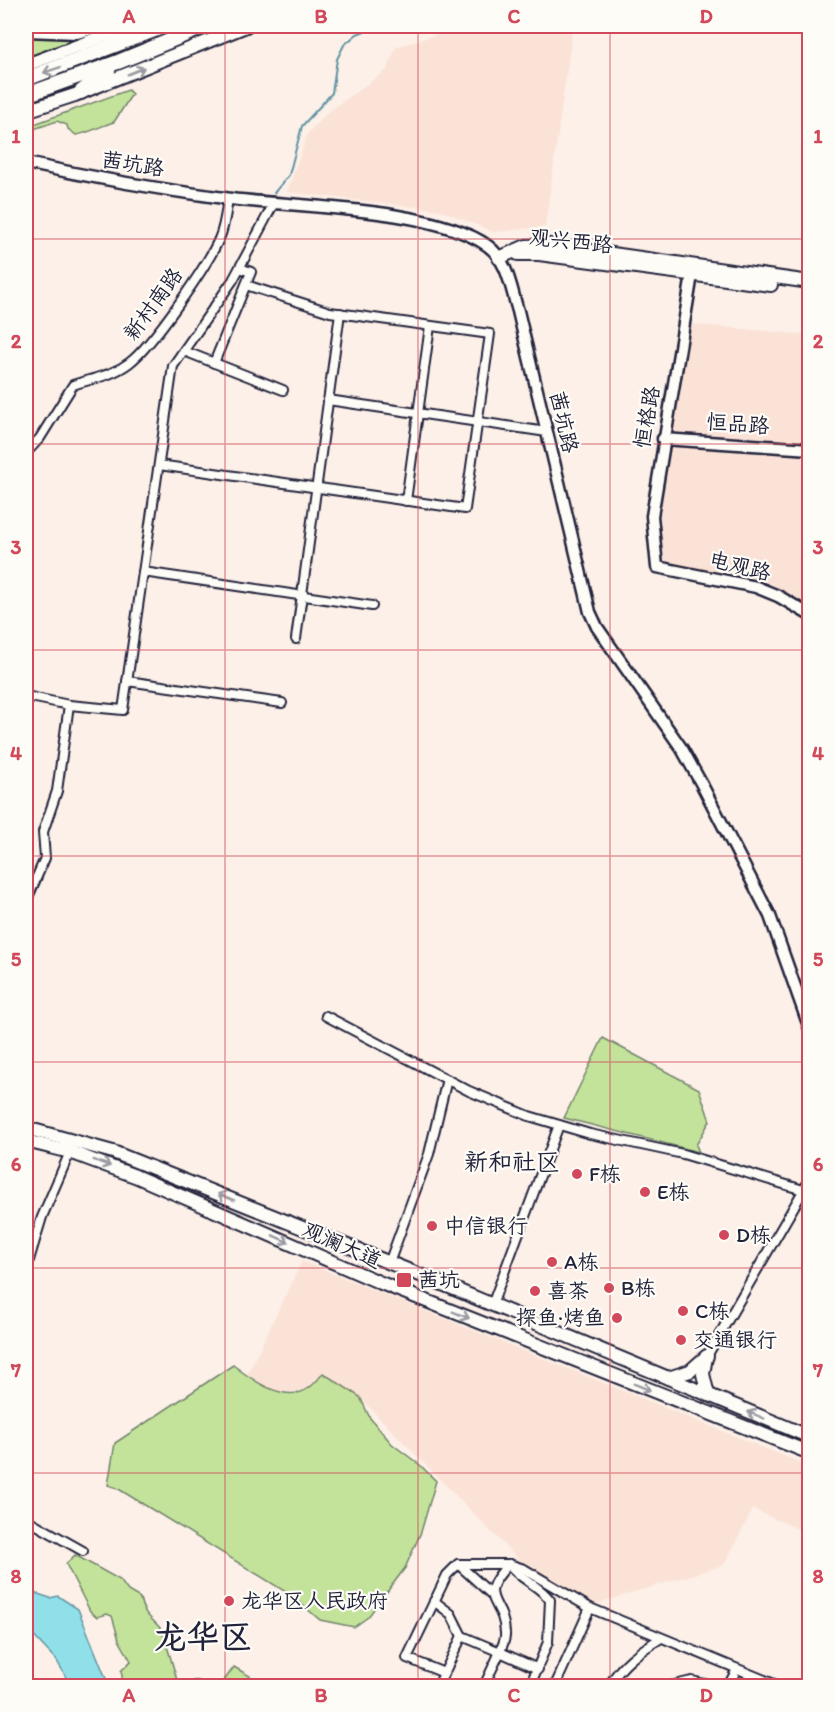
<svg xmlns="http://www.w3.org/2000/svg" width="835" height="1712" viewBox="0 0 835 1712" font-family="Itim,'LXGW WenKai TC',sans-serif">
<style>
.built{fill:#fbe2d6}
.green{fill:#c3e39b;stroke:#72826b;stroke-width:1.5}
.water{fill:#8fe0e9;stroke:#6394a3;stroke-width:1.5}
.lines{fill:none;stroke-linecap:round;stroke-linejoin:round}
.stream{stroke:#6394a3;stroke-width:2}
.street-casing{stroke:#22223b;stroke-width:12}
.secondary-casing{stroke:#22223b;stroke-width:15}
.primary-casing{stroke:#22223b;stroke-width:16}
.highway-casing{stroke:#22223b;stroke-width:18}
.street{stroke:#fdfcf7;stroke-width:8}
.secondary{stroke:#fdfcf7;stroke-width:10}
.primary{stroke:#fdfcf7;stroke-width:12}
.highway{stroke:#fdfcf7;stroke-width:14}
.oneway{stroke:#9a9aa2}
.grid{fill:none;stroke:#d1495b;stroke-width:1.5;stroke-opacity:0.55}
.poi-dot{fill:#d1495b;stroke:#fdfcf7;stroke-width:2}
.labels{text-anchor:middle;stroke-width:4.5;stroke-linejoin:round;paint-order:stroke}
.street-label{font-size:21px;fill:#22223b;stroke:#fdfcf7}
.poi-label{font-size:21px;fill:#22223b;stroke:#fdfcf7;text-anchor:start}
.quarter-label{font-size:24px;fill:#22223b;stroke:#fdfcf7}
.town-label{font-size:33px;font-weight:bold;fill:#22223b;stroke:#fdfcf7}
.neatline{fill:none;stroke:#d1495b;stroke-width:2}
.grid-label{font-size:20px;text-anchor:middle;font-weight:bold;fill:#d1495b}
</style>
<rect width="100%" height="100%" fill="#fcf0e8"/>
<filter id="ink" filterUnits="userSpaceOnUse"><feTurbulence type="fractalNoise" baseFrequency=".0167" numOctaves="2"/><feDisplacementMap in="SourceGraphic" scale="12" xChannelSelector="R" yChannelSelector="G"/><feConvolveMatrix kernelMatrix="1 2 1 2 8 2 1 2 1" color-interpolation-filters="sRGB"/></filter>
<g filter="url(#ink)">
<g class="built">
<path d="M 465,26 L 573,26 L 545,227 L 494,232 L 440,210 L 287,192 L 308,133 L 328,112 L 387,70 L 396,47 Z"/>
<path d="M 690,324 L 809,335 L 809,609 L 773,585 L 661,562 L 655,533 Z"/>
<path d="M 302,1261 L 809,1466 L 809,1534 L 753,1509 L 724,1565 L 592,1605 L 524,1565 L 359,1397 L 323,1373 L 309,1389 L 285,1393 L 259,1385 L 247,1375 Z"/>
</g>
<g class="green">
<path d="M 180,26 L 190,26 L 92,66 L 26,89 L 26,85 L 78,67 Z"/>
<path d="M 94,33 L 91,35 L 26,59 L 26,35 Z"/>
<path d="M 128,90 L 132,94 L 114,122 C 99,126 91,133 76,135 L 68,129 L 67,125 L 57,121 L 31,130 L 27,150 L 30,154 L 26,153 L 26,127 Z"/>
<path d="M 603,1038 L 699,1089 L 710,1121 L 696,1145 L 699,1152 L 564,1118 Z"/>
<path d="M 233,1365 C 251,1379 287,1406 310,1387 C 315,1384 319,1378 323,1373 L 360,1397 L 370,1418 L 392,1444 L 420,1465 L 436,1481 L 421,1532 L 405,1568 L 368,1617 L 354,1627 L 320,1620 L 291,1595 L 117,1488 L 108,1485 L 115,1443 Z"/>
<path d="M 75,1555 L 120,1580 L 128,1591 L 140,1598 C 143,1615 151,1617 161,1629 C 163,1632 178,1681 178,1686 L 124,1686 L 121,1671 L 131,1661 L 119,1640 L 112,1616 L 107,1614 L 97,1617 L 90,1611 L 66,1564 Z"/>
<path d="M 234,1667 L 267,1686 L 220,1686 Z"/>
</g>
<path class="water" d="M 26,1590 L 50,1598 L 58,1596 L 78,1609 L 109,1686 L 71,1686 L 57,1661 L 26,1628 Z"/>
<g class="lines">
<path class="stream" d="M 274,193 L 289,175 L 302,126 L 332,93 L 337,59 L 344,45 L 357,34 L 377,26"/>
<defs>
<g id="street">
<path d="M 184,351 L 283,390"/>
<path d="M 214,363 L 251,272 L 240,268"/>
<path d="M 328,400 L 547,432"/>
<path d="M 26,453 L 40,438 L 73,385 C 93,378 112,376 129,363 C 152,346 207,266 219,239 C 225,226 226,212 228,198"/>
<path d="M 159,465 L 465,509 L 490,334 L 330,312 L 246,285"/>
<path d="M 406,501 L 430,326"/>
<path d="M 143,572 L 372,606"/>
<path d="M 296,639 L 340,313"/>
<path d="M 127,681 L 282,703"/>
<path d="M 26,696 L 69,705 L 123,710 L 173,366 L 233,280 L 274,203"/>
<path d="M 26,902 L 45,858 L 43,832 L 57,791 L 69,705"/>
<path d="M 326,1016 L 469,1091 L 529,1116 L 590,1134 L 683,1154 L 810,1192"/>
<path d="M 389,1263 L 429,1154 L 447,1079"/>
<path d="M 26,1270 L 42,1217 L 70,1152"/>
<path d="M 492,1305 L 559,1125"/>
<path d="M 707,1356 L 810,1179"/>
<path d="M 26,1519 L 83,1551"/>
<path d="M 458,1564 L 491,1594"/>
<path d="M 434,1601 L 451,1614 L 462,1636"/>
<path d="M 444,1673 L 407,1658 L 447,1575 L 458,1564 L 509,1564 L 524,1569 L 590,1608 L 779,1686"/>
<path d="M 195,1686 L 197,1686"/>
<path d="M 438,1686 L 462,1636 L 500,1652 L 484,1686"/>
<path d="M 530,1686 L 548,1642 L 550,1600 C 538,1584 520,1580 509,1564 C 474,1600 504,1598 505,1633 C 506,1639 502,1646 500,1652 L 538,1669"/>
<path d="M 555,1686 L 590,1608"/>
<path d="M 609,1686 C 621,1664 640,1651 661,1638"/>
<path d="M 670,1686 L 692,1681 L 714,1686"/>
<path d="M 728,1686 L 737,1669"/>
</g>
<g id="secondary">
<path d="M 26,31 L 77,33 L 103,26"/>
<path d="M 26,163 C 93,178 163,190 231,199 C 298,207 436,208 488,246 C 508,261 511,289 518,311 L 590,612 L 597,627 L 682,749 L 701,783 L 770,916 L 810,1029"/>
<path d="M 692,275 L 652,516 L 657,567 L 756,587 L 778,596 L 810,615"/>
<path d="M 663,439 L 810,449"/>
</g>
<g id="primary">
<path d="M 26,65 L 131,26"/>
<path d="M 26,111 L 75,95 L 246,26"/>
<path d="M 518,254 L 539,254 L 771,285"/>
<path d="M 499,258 L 526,246 L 549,245 L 810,282"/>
<path d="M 26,1128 L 113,1152 L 440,1283 L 810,1437"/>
<path d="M 26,1141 L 70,1152 L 135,1176 L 381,1283 L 810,1453"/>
<path d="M 706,1357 L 703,1374 L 708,1395"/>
<path d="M 668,1378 L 690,1371 L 707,1356"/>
</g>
<g id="highway">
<path d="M 26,79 L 165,26"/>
<path d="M 81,92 L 108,71"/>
<path d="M 26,95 L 118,62 L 206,26"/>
</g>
</defs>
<use href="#street" class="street-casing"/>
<use href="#secondary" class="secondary-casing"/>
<use href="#primary" class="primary-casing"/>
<use href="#highway" class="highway-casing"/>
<use href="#street" class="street"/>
<use href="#secondary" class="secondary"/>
<use href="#primary" class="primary"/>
<use href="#highway" class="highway"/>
</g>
<defs><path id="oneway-shaft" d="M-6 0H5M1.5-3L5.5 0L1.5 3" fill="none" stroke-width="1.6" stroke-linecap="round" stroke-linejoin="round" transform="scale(1.5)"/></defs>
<g class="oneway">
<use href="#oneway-shaft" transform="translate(52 70) rotate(161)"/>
<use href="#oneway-shaft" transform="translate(136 71) rotate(-22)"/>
<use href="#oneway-shaft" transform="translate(102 1163) rotate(20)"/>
<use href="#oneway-shaft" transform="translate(226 1197) rotate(-158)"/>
<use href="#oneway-shaft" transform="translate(281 1239) rotate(24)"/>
<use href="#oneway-shaft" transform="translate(461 1315) rotate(22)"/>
<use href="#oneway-shaft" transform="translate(642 1387) rotate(22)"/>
<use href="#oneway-shaft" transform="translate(756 1415) rotate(-157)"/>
</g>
</g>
<path class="grid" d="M 225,26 L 225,1686M 418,26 L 418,1686M 610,26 L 610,1686M 26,239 L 810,239M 26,444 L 810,444M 26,650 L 810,650M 26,856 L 810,856M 26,1062 L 810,1062M 26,1268 L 810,1268M 26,1473 L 810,1473"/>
<g class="poi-dot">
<circle cx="577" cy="1174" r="6"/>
<circle cx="645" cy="1192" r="6"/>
<circle cx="432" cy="1226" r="6"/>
<circle cx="724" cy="1235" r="6"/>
<circle cx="552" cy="1262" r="6"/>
<rect x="396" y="1272" width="16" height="16" rx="3"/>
<circle cx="609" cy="1288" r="6"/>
<circle cx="535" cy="1291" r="6"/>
<circle cx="683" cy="1311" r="6"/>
<circle cx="617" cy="1318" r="6"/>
<circle cx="681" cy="1340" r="6"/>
<circle cx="229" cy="1601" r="6"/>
</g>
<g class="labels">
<g class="street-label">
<text transform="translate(133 164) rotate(9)" y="7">茜坑路</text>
<text transform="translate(571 241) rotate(6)" y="7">观兴西路</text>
<text transform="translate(153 304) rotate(-54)" y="7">新村南路</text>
<text transform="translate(647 417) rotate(-80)" y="7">恒格路</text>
<text transform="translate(564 422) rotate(77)" y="7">茜坑路</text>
<text transform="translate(738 424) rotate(4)" y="7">恒品路</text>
<text transform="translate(740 566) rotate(14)" y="7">电观路</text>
<text transform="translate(342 1245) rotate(24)" y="7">观澜大道</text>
</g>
<g class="poi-label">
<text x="589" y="1181">F栋</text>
<text x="657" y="1199">E栋</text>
<text x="444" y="1233">中信银行</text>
<text x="736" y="1242">D栋</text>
<text x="564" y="1269">A栋</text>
<text x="418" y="1287">茜坑</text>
<text x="621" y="1295">B栋</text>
<text x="547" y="1298">喜茶</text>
<text x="695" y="1318">C栋</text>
<text x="605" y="1325" text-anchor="end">探鱼·烤鱼</text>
<text x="693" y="1347">交通银行</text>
<text x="241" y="1608">龙华区人民政府</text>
</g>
<g class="quarter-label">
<text x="512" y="1170">新和社区</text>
</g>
<g class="town-label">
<text x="203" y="1648">龙华区</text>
</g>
</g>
<rect width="835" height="1712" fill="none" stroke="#fdfcf7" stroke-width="66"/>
<rect x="33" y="33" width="769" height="1646" class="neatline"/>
<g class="grid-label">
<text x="129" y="23">A</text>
<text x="321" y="23">B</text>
<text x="514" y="23">C</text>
<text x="706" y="23">D</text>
<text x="16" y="143">1</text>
<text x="818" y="143">1</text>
<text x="16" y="348">2</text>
<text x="818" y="348">2</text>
<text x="16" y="554">3</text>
<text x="818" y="554">3</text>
<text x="16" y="760">4</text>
<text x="818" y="760">4</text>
<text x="16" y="966">5</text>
<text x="818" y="966">5</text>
<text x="16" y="1171">6</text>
<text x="818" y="1171">6</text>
<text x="16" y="1377">7</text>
<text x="818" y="1377">7</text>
<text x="16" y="1583">8</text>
<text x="818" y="1583">8</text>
<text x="129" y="1702">A</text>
<text x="321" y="1702">B</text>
<text x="514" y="1702">C</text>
<text x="706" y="1702">D</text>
</g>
</svg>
